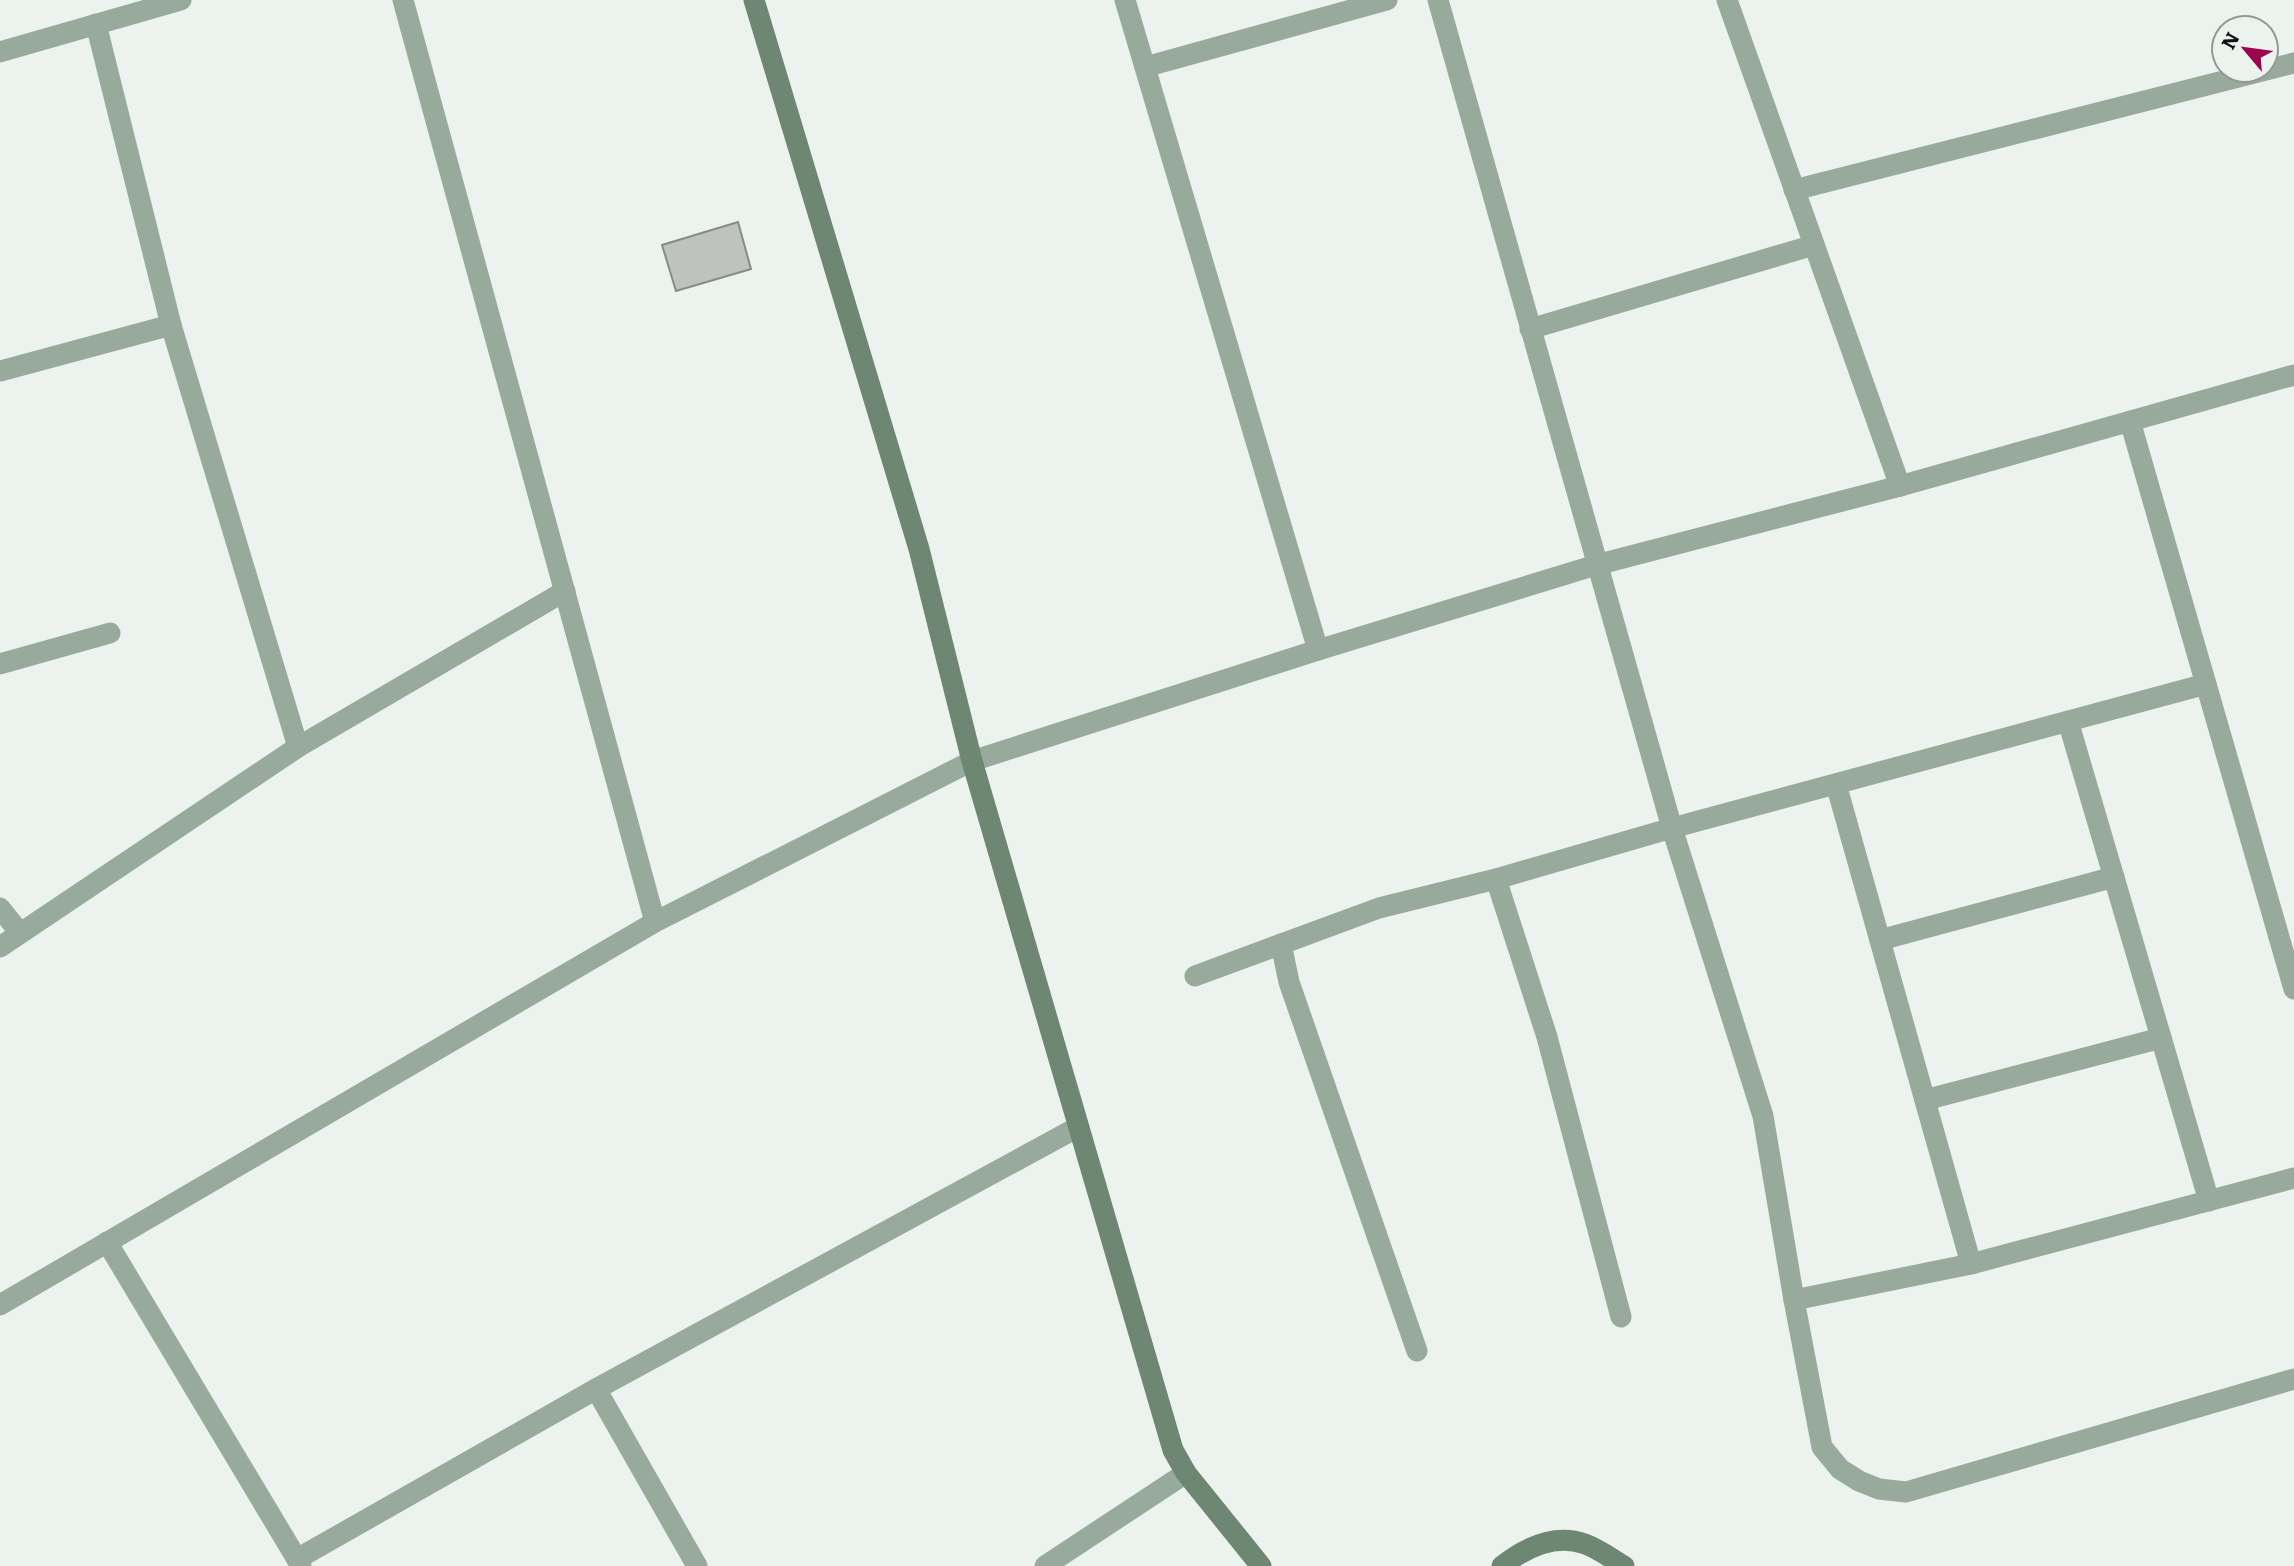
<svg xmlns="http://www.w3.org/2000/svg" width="2294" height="1566" viewBox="0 0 2294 1566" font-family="Literata,serif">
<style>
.building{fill:#bec3bf;stroke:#878c88;stroke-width:2}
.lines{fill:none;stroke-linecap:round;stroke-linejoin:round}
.street{stroke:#98aa9c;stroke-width:21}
.secondary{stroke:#6d8773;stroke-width:21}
</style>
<rect width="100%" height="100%" fill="#ecf2ee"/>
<path class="building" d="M 738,222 L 751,269 L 676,291 L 662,245 Z"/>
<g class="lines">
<g class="street">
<path d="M 403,0 L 655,922"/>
<path d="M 1125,0 L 1318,650"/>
<path d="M 1438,0 L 1672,828 L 1763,1116 L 1794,1300 L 1822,1447 L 1840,1469 L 1859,1481 L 1879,1489 L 1906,1492 L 2294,1379"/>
<path d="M 1727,0 L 1900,486"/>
<path d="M 96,24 L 171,325 L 298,747"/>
<path d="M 0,52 L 181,0"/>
<path d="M 1145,67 L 1387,0"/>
<path d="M 1794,190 L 2294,63"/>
<path d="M 1530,329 L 1814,245"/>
<path d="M 0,371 L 171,325"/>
<path d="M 2130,421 L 2294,989"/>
<path d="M 0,664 L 110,633"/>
<path d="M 2068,721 L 2209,1201"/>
<path d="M 1836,784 L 1971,1264"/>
<path d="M 1496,879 L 1547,1037 L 1621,1317"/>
<path d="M 0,908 L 20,933"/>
<path d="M 1880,940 L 2114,877"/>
<path d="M 1281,944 L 1289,982 L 1417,1351"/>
<path d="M 0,947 L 298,747 L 565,591"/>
<path d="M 1195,976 L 1379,908 L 1496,879 L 1672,828 L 2206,684"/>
<path d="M 1925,1100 L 2161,1038"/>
<path d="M 107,1242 L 301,1566"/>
<path d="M 1794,1300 L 1971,1264 L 2294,1178"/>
<path d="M 0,1305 L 655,922 L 972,761 L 1318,650 L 1596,565 L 1900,486 L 2294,375"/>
<path d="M 596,1389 L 697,1566"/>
<path d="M 297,1559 L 596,1389 L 1078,1127"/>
<path d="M 1045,1566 L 1186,1473"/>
</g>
<g class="secondary">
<path d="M 754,0 L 919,549 L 972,761 L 1173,1450 L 1186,1473 L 1261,1566"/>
<path d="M 1502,1566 C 1525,1548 1555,1533 1585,1544 C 1599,1549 1612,1559 1624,1566"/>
</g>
</g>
<g transform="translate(2245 49) rotate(299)"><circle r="33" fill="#ecf2ee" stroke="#949895" stroke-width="2"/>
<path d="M0-5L12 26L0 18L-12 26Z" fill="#9d044e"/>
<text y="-10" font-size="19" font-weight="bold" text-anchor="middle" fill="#0f1110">N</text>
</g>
</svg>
